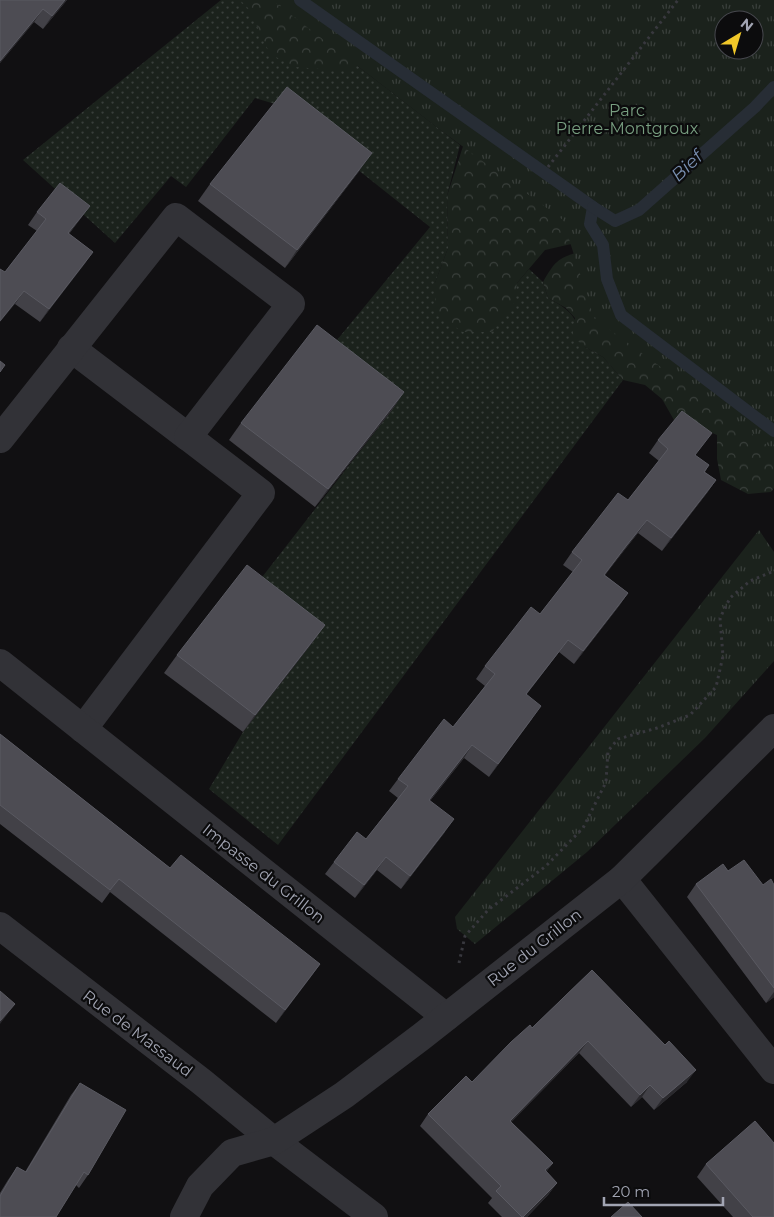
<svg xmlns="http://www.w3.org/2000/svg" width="774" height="1217" viewBox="0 0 774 1217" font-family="Montserrat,sans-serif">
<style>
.grass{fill:url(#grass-dots)}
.forest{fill:url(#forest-crowns)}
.park{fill:url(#park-tufts);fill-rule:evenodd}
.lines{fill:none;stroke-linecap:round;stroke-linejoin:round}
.stream{stroke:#272d35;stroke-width:12}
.path{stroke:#38383e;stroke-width:3;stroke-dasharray:2.5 4;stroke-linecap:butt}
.minor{stroke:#323237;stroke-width:28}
.wall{fill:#424147}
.shaded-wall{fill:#2a292d}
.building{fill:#4d4c53;stroke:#5a5a62}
.labels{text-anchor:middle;stroke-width:4.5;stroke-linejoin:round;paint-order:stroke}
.park-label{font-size:16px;fill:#789e80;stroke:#0c0c0d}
.street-label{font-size:16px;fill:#a2a5b3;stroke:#0c0c0d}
.water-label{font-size:18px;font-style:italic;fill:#788eaf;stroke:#0c0c0d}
</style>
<defs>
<pattern id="grass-dots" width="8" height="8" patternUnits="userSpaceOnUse" patternTransform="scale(1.25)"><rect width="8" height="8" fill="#1b221c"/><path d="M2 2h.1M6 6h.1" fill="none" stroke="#393f3b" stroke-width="1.8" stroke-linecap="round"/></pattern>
<pattern id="forest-crowns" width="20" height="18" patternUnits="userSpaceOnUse" patternTransform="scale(1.25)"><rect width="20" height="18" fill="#1b221c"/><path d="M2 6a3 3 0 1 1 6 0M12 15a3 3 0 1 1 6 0" fill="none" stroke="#393f3b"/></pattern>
<pattern id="park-tufts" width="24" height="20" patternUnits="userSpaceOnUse" patternTransform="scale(1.25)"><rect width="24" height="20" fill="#1b221c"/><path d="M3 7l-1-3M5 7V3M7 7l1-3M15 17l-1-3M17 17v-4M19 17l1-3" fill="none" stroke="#393f3b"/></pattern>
</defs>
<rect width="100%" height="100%" fill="#111012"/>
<path class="grass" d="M 221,0 L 272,0 L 460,145 L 447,196 L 448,248 L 435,283 L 517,283 L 529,269 L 543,282 L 548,298 C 576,313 575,318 585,347 L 603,357 L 623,380 L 278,845 L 209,789 L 243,732 L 312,643 L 249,594 L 392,410 L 323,357 L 430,227 L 275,104 L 255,98 L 186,187 L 171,176 L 115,243 L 23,160 Z"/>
<g class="forest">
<path d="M 240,0 L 376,0 L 373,56 L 347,71 L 295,67 L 270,54 L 249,9 Z"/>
<path d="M 593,20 L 754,20 L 724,20 L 724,50 L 580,242 L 545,250 L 517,283 L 514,303 L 492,332 L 463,332 L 435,314 L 435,283 L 448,248 L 447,196 L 465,140 Z"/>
<path d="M 581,251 L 774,307 L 774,488 L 771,492 L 748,494 L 721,480 L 717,459 L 717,435 L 696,426 L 678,427 L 662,399 L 645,385 L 623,380 L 603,357 L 585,347 L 572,336 L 575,318 L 566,308 L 548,298 L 543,282 C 556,260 557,259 581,251 Z"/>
</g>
<g class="park">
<path d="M 272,0 L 774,0 L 774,450 L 594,318 L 563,220 L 443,132 ZM 724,20 L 754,20 L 754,50 L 724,50 Z"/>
<path d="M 759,530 L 774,552 L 774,661 L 705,738 L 587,852 L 475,944 L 457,929 L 455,917 Z"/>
</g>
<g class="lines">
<g class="stream">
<path d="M 300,0 L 593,207 L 590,224 L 603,245 L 607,279 L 621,315 L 774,431"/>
<path d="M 593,207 L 615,221 L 639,210 L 755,107 L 774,87"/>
</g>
<g class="path">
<path d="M 548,167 L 678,0"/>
<path d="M 459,963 L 465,936 L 488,910 L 546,866 L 583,828 L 606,782 L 608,751 L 618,739 L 657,728 L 690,715 L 716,687 L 723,656 L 720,618 L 730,598 L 750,581 L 774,571"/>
</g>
<g class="minor">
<path d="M 71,348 L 188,437"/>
<path d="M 0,439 L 176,217 L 291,304 L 188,437 L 261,493 L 83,729"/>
<path d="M 0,663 L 446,1017"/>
<path d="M 622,879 L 774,1070"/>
<path d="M 0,926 L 202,1082 L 274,1141 L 374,1217"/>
<path d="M 184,1217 L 200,1186 L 232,1153 L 274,1141 L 344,1095 L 421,1037 L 622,879 L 774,728"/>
</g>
</g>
<g class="wall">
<path d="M 0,0 L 67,0 L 43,29 L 34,22 L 0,63 Z"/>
<path d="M 360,170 L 285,268 L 198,201 L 210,184 Z"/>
<path d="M 90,206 L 69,234 L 93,252 L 40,322 L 15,304 L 5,272 L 37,231 L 28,225 L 37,212 Z"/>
<path d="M 404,392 L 392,410 L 315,507 L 229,440 L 241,423 Z"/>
<path d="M 658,440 L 696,456 L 709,465 L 705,472 L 716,480 L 707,493 L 662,551 L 638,533 L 617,559 L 605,575 L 628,593 L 619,606 L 574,664 L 559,652 L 526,695 L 532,719 L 489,777 L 464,758 L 430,801 L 445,832 L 401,889 L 377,870 L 355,898 L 325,874 L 334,862 L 366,839 L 398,798 L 389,791 L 398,779 L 453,727 L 485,686 L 476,679 L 485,666 L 540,614 L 573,572 L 563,565 L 572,552 L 628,500 L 659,461 L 649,453 Z"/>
<path d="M 325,625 L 312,643 L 243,732 L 164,673 L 177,655 Z"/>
<path d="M 0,734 L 170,868 L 320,964 L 276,1023 L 110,892 L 102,903 L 0,824 Z"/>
<path d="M 728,871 L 763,885 L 774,885 L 774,997 L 766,1003 L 687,897 L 696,884 Z"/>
<path d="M 592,970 L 687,1082 L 654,1110 L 642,1097 L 631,1107 L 579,1053 L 511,1122 L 553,1163 L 546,1172 L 557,1183 L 548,1195 L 527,1217 L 502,1217 L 488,1203 L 492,1198 L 420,1126 L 428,1114 L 472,1082 L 532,1028 Z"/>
<path d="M 80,1083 L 88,1175 L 79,1188 L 76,1185 L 0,1217 L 0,1193 L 8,1180 L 17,1167 L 25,1172 L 71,1095 Z"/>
<path d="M 706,1164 L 774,1217 L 733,1217 L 697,1177 Z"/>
</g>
<g class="shaded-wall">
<path d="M 65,0 L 67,0 L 43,29 L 52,16 Z"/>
<path d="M 43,9 L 34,22 L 0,63 L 0,61 Z"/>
<path d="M 372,153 L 360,170 L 285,268 L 297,250 Z"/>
<path d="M 90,206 L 81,218 L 59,246 L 68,233 Z"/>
<path d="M 93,252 L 84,265 L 40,322 L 49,309 Z"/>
<path d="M 24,291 L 15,304 L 0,322 L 0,321 Z"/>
<path d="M 404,392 L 392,410 L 315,507 L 328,489 Z"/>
<path d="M 716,480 L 707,493 L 662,551 L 671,538 Z"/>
<path d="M 647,520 L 638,533 L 595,588 L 604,575 Z"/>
<path d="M 628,593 L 619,606 L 574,664 L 583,651 Z"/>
<path d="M 325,625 L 312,643 L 243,732 L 255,715 Z"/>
<path d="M 568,640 L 559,652 L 517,707 L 526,694 Z"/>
<path d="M 541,706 L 532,719 L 489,777 L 498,764 Z"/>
<path d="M 472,745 L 464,758 L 420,813 L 429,800 Z"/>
<path d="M 454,819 L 445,832 L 401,889 L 410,876 Z"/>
<path d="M 386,857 L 377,870 L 355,898 L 364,885 Z"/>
<path d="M 320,964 L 311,977 L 276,1023 L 285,1010 Z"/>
<path d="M 774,992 L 774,997 L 766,1003 Z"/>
<path d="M 15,1004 L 0,1024 L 0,1021 Z"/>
<path d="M 588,1041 L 579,1053 L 501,1133 L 510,1121 Z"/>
<path d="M 696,1070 L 687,1082 L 654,1110 L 663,1098 Z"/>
<path d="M 650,1085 L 642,1097 L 631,1107 L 640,1095 Z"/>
<path d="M 553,1163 L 544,1175 L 545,1170 Z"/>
<path d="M 557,1183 L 548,1195 L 527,1217 L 523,1217 Z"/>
</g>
<g class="building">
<path d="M 0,0 L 65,0 L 52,16 L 43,9 L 0,61 Z"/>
<path d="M 287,87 L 372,153 L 297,250 L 210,184 Z"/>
<path d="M 60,183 L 90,206 L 68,233 L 93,252 L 49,309 L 24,291 L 0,321 L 0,269 L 5,272 L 46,219 L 37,212 Z"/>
<path d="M 317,325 L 404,392 L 328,489 L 241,423 Z"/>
<path d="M 0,361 L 5,365 L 0,372 Z"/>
<path d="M 682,411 L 712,433 L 695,455 L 709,465 L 704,472 L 716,480 L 671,538 L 647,520 L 626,546 L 604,575 L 628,593 L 583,651 L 568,640 L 526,694 L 541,706 L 498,764 L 472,745 L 429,800 L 454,819 L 410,876 L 386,857 L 364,885 L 334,862 L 357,832 L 366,839 L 408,786 L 398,779 L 444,719 L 453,727 L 495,674 L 485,666 L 531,607 L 540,614 L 582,560 L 572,552 L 618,493 L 628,500 L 668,449 L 658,440 Z"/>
<path d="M 247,565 L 325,625 L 255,715 L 177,655 Z"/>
<path d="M 0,734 L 170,868 L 181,855 L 320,964 L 285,1010 L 119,879 L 110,890 L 0,805 Z"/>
<path d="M 744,860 L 763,885 L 771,879 L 774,885 L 774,988 L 696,884 L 723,864 L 728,871 Z"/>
<path d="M 592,970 L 665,1045 L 669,1041 L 696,1070 L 663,1098 L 650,1085 L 640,1095 L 588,1041 L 510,1121 L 553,1163 L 545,1170 L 557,1183 L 523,1217 L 522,1217 L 496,1191 L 501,1186 L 428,1114 L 466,1076 L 472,1082 L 511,1042 L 530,1025 L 532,1028 Z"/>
<path d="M 0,991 L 15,1004 L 0,1021 Z"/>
<path d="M 80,1083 L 126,1110 L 88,1175 L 84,1172 L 56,1217 L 0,1217 L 0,1196 L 17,1167 L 26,1172 Z"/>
<path d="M 755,1121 L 774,1143 L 774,1217 L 753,1217 L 706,1164 Z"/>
<path d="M 628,1202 L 642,1217 L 611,1217 Z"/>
</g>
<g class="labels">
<g class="park-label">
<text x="627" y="116">Parc<tspan x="627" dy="18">Pierre-Montgroux</tspan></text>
</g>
<g class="street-label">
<text transform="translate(264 873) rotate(38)" y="6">Impasse du Grillon</text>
<text transform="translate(534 947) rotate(-38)" y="6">Rue du Grillon</text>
<text transform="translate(138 1033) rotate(37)" y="6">Rue de Massaud</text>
</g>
<g class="water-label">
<text transform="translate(687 166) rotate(-43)" y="6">Bief</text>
</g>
</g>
<g transform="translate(739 35) rotate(38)"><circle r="24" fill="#0c0c0d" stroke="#48494f"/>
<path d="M0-4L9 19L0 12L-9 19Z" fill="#f1c829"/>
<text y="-8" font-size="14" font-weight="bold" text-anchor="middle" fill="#a2a5b3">N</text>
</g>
<path d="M604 1197v8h119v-8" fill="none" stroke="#a2a5b3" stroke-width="2.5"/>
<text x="612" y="1197" font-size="15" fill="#a2a5b3" stroke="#0c0c0d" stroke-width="4" paint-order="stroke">20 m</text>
</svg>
